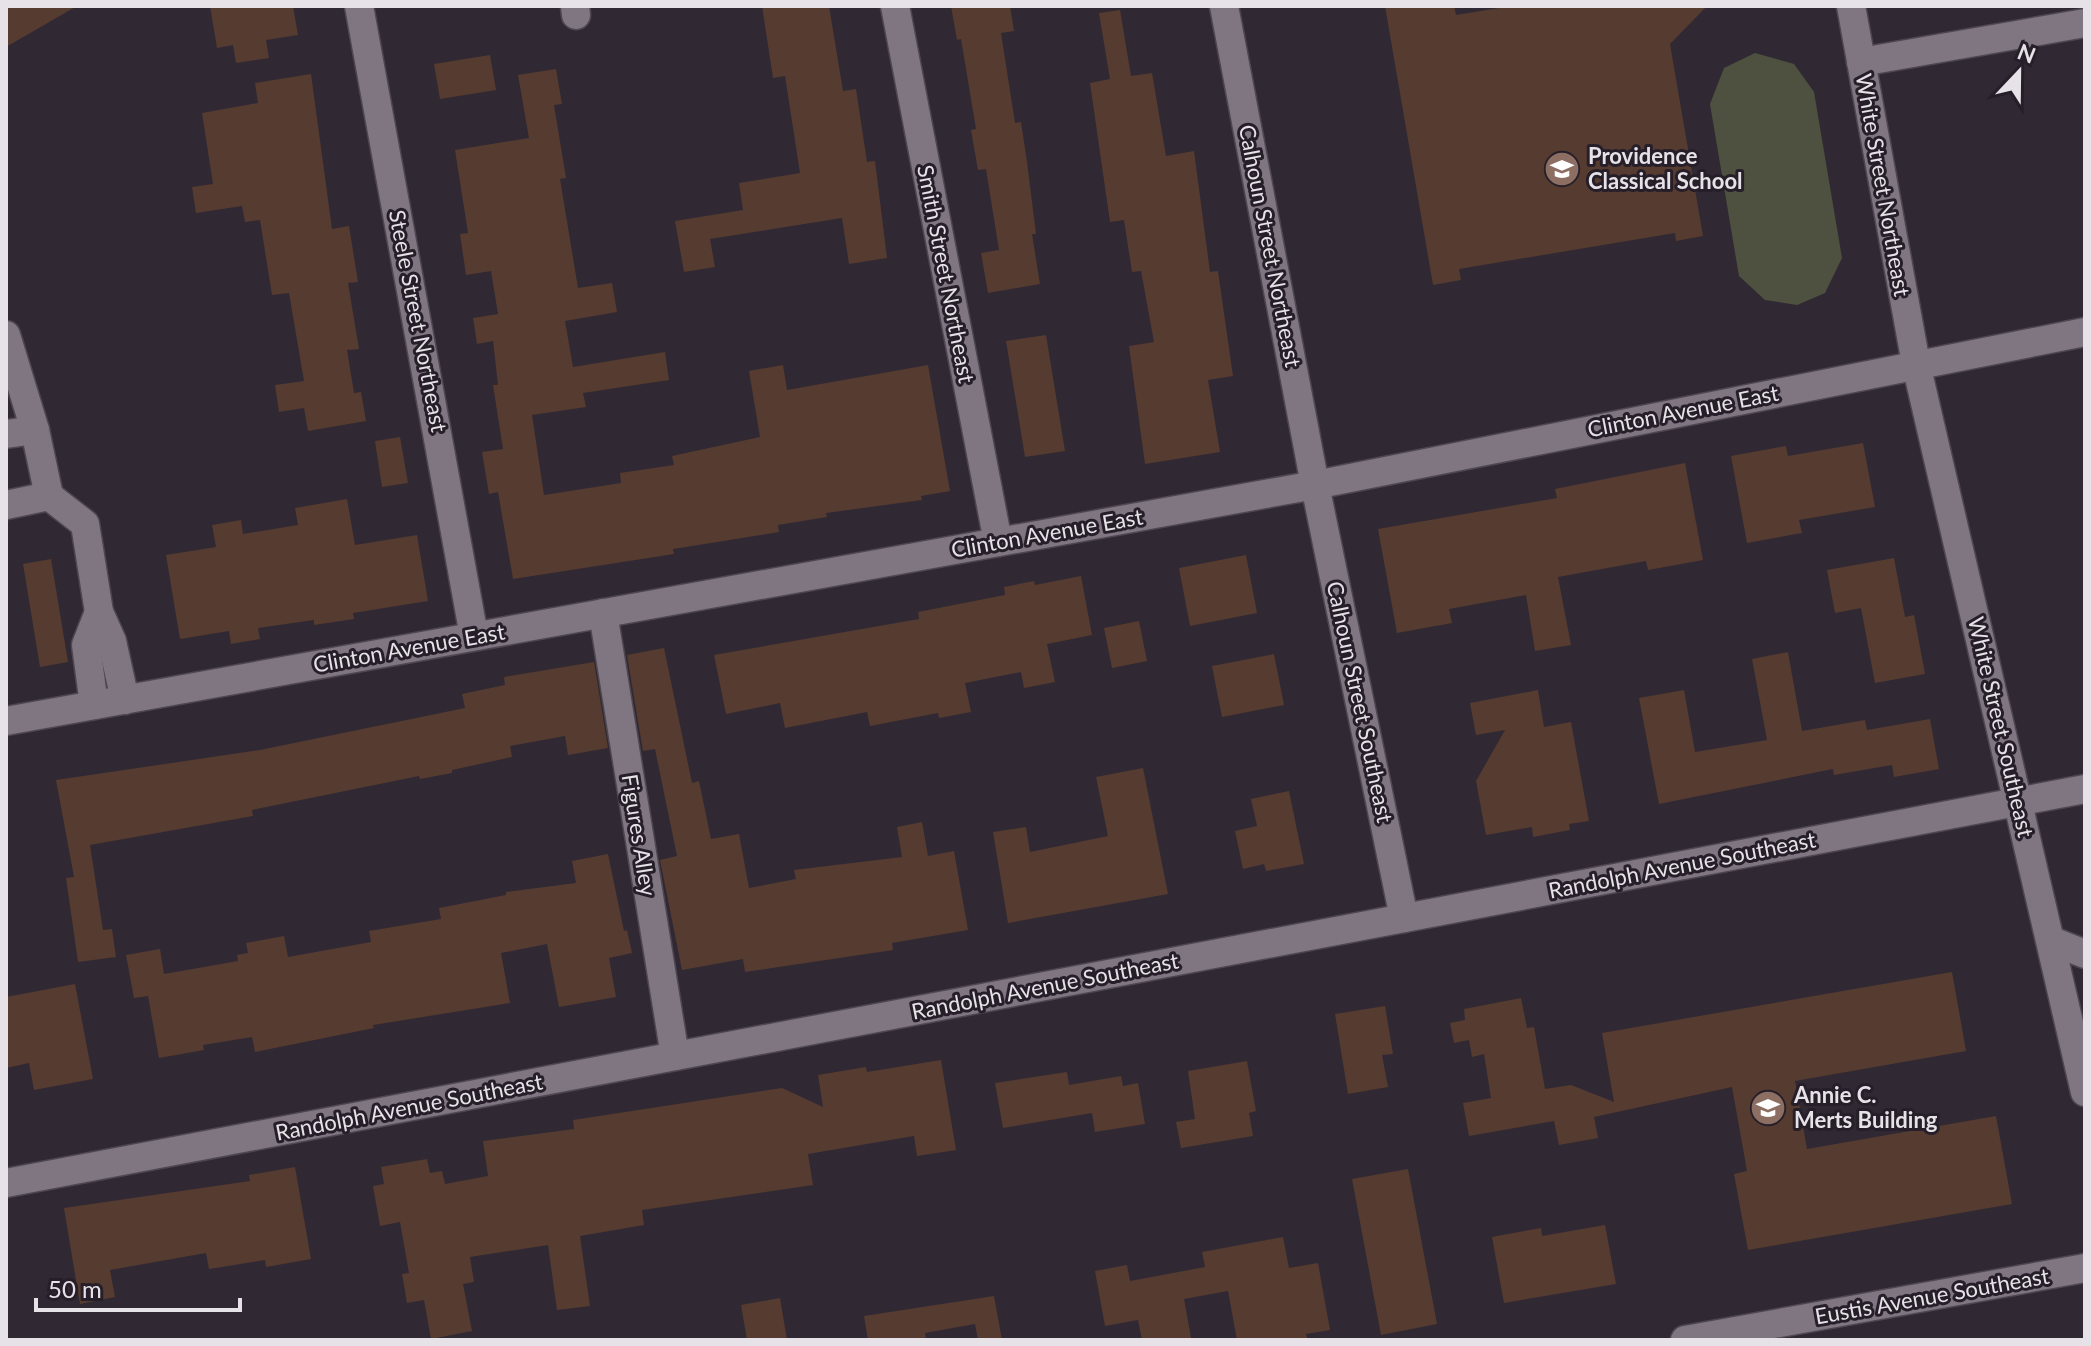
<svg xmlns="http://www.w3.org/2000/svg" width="2091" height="1346" viewBox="0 0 2091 1346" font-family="Lato,sans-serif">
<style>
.green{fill:#4e513f}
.building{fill:#563b30}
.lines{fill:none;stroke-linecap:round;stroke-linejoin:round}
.minor-casing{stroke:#4e4750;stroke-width:31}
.minor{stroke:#7f7682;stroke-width:28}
.labels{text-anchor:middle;stroke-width:6;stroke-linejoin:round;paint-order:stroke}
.poi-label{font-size:22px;font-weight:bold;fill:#e7e2e8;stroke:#261f29;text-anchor:start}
.street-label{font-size:22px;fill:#e7e2e8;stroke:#261f29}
</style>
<rect width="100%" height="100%" fill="#302933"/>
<path class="green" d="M 1755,53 L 1794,64 L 1814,92 L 1842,258 L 1825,293 L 1797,305 L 1765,300 L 1739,276 L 1710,104 L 1724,68 Z"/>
<g class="building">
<path d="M 6,6 L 77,6 L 6,47 Z"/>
<path d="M 210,6 L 293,6 L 298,35 L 266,40 L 269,58 L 236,63 L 233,45 L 217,48 Z"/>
<path d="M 762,6 L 829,6 L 843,91 L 856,89 L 867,162 L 875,161 L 887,258 L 849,264 L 842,218 L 710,239 L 715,267 L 684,272 L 675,221 L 743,210 L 739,183 L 800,173 L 785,76 L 773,78 Z"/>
<path d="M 951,6 L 1010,6 L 1014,31 L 1001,33 L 1015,123 L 1021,122 L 1027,162 L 1036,234 L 1032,234 L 1040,284 L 988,293 L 981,253 L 999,250 L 986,169 L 978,170 L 971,130 L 976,129 L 961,39 L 957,40 Z"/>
<path d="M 1385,6 L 1454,6 L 1456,15 L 1511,6 L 1707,6 L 1670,44 L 1703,236 L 1676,241 L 1675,233 L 1459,269 L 1461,280 L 1433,285 Z"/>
<path d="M 1120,10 L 1131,76 L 1152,73 L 1166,156 L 1194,151 L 1210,272 L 1218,271 L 1233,376 L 1208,380 L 1220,452 L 1145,464 L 1129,346 L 1154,342 L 1141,271 L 1132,272 L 1124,220 L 1110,222 L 1090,83 L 1110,79 L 1099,13 Z"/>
<path d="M 490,55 L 496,90 L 440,99 L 434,64 Z"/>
<path d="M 556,69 L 562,104 L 554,105 L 566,178 L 560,179 L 578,288 L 612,283 L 617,312 L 565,321 L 573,367 L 665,352 L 669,380 L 583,393 L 586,407 L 532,415 L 544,495 L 621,483 L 620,473 L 674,465 L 672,456 L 760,437 L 749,371 L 783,365 L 787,390 L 928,365 L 950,491 L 921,496 L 922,500 L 826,513 L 827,517 L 778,525 L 779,532 L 673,549 L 674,554 L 513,579 L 498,492 L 489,494 L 482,452 L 503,449 L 493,385 L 498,385 L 493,341 L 477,344 L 473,318 L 498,314 L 491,271 L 466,275 L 460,234 L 468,233 L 455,150 L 529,138 L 518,75 Z"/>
<path d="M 311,74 L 332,229 L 349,226 L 358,282 L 348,283 L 359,349 L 347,350 L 354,393 L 361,392 L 366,421 L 308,431 L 304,408 L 279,412 L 275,385 L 304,381 L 289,293 L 272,295 L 260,220 L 245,222 L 242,206 L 196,213 L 192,187 L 213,184 L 202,113 L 258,103 L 255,83 Z"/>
<path d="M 1046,335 L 1065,451 L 1025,457 L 1006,341 Z"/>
<path d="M 400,437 L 408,483 L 382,487 L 375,441 Z"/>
<path d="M 1863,443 L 1875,507 L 1799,520 L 1802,533 L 1747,543 L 1731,456 L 1786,446 L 1788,456 Z"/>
<path d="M 1685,463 L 1703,560 L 1648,570 L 1646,561 L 1558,577 L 1571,645 L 1535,651 L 1526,595 L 1449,609 L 1452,623 L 1397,633 L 1378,529 L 1557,498 L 1555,489 Z"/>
<path d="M 347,499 L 355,545 L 417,535 L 428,601 L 353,613 L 354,619 L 314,625 L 314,620 L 258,628 L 260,639 L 231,644 L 229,631 L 180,639 L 166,555 L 216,547 L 212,525 L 241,520 L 243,534 L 298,525 L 295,508 Z"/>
<path d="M 1246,555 L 1257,613 L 1190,626 L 1179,568 Z"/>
<path d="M 1894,558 L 1905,617 L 1914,615 L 1925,674 L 1875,683 L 1861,608 L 1835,613 L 1827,570 Z"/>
<path d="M 51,559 L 68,662 L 40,667 L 23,564 Z"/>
<path d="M 1081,576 L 1092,635 L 1047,644 L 1055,682 L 1024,688 L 1021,672 L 965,683 L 971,712 L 939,718 L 938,713 L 870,726 L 867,712 L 785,728 L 780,703 L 726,714 L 714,655 L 919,619 L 918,612 L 1005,595 L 1004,587 L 1034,581 L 1035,585 Z"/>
<path d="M 1139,621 L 1147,661 L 1112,668 L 1104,628 Z"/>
<path d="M 664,648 L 692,783 L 699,781 L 711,839 L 739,834 L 749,888 L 796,879 L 794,870 L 902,857 L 897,827 L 922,822 L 928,856 L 954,851 L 968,930 L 892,943 L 893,950 L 745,972 L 743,959 L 682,970 L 660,860 L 677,856 L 655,749 L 643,751 L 627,655 Z"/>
<path d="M 1788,652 L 1802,731 L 1865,720 L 1867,730 L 1930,719 L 1939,769 L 1894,777 L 1892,765 L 1834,775 L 1833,769 L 1659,804 L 1639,698 L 1684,690 L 1695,752 L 1767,740 L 1752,659 Z"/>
<path d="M 1274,654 L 1284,705 L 1222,717 L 1212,666 Z"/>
<path d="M 594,662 L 608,748 L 568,755 L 565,736 L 510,746 L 512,757 L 452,770 L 452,773 L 420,779 L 419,776 L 252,810 L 253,816 L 90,845 L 103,930 L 112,929 L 116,957 L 78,962 L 66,878 L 74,877 L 56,780 L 260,750 L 465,708 L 462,694 L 505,685 L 504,677 Z"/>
<path d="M 1538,690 L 1544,727 L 1571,722 L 1589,821 L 1569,824 L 1570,830 L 1533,837 L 1532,827 L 1486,835 L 1476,781 L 1505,730 L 1476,735 L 1470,703 Z"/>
<path d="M 1143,768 L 1168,894 L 1008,923 L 993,832 L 1026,827 L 1030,852 L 1108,836 L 1096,777 Z"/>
<path d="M 1289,791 L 1304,864 L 1266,871 L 1264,864 L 1243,869 L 1235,831 L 1257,826 L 1251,799 Z"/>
<path d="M 608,854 L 624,931 L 627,930 L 632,953 L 609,958 L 616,997 L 559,1007 L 547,944 L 501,953 L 510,1003 L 373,1025 L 374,1028 L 255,1052 L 252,1037 L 203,1045 L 204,1050 L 159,1058 L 148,996 L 134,998 L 126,955 L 160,949 L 164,974 L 238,961 L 237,955 L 248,953 L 246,943 L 284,936 L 288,957 L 371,942 L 369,931 L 441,919 L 439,908 L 506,895 L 506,892 L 576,883 L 572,861 Z"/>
<path d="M 1952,972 L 1966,1051 L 1795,1081 L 1807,1149 L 1996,1116 L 2012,1204 L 1748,1250 L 1734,1174 L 1747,1171 L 1732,1087 L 1594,1117 L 1598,1138 L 1559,1145 L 1554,1121 L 1469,1136 L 1463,1103 L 1491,1098 L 1484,1054 L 1472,1057 L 1469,1040 L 1454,1043 L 1450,1023 L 1465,1020 L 1464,1009 L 1521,998 L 1527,1028 L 1534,1027 L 1545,1089 L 1571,1085 L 1614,1102 L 1602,1033 Z"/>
<path d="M 75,984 L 93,1079 L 34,1090 L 29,1063 L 6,1068 L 6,997 Z"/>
<path d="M 1385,1006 L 1393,1054 L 1382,1055 L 1388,1087 L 1348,1094 L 1335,1014 Z"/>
<path d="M 941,1060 L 956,1150 L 917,1156 L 914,1136 L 808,1154 L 813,1185 L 642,1210 L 644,1225 L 580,1236 L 590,1306 L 557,1310 L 548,1245 L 470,1257 L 474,1282 L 463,1284 L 472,1331 L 431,1339 L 424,1300 L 407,1303 L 402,1274 L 409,1273 L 400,1222 L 380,1226 L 373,1186 L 384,1184 L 381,1167 L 427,1159 L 430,1173 L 442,1171 L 445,1184 L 488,1176 L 483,1141 L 574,1129 L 573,1120 L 782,1088 L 823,1107 L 818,1075 L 866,1067 L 867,1072 Z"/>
<path d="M 1247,1061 L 1256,1111 L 1249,1113 L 1253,1136 L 1181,1148 L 1176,1122 L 1195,1119 L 1188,1071 Z"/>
<path d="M 1067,1072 L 1069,1085 L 1121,1076 L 1123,1086 L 1138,1083 L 1145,1124 L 1095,1132 L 1092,1113 L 1003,1128 L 995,1083 Z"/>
<path d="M 295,1167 L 311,1259 L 266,1267 L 265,1260 L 209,1269 L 206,1253 L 110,1270 L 115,1297 L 80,1304 L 64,1208 L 250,1181 L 249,1175 Z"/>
<path d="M 1408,1169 L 1437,1324 L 1381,1335 L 1352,1179 Z"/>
<path d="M 1605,1225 L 1616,1284 L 1504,1303 L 1492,1237 L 1541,1228 L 1542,1236 Z"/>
<path d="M 1283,1237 L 1289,1268 L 1318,1263 L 1330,1330 L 1306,1334 L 1308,1340 L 1237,1340 L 1228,1291 L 1184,1299 L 1191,1338 L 1142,1340 L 1138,1320 L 1105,1326 L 1095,1271 L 1127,1265 L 1130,1281 L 1205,1267 L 1202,1252 Z"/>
<path d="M 994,1296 L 1002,1340 L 978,1340 L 975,1324 L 925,1333 L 926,1340 L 868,1340 L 864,1316 Z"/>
<path d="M 780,1298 L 787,1340 L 747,1340 L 741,1305 Z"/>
</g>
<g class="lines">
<defs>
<g id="minor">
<path d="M 359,6 L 474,636"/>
<path d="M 575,6 L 576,15"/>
<path d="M 895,6 L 998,542"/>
<path d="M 1224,6 L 1315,485 L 1404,918"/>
<path d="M 1851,6 L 1916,364 L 2085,1092"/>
<path d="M 1861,62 L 2085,23"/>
<path d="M 6,335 L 35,430 L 49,496 L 6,505"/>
<path d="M 6,434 L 35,430"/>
<path d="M 49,496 L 85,524 L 99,612 L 112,641 L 125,700"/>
<path d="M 603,613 L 675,1056"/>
<path d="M 94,705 L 86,645 L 99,612"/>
<path d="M 6,721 L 1315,485 L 2085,332"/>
<path d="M 2052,941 L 2085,954"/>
<path d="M 6,1183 L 2085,789"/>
<path d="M 1685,1340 L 2085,1268"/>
</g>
</defs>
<use href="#minor" class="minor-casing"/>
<use href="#minor" class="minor"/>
</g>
<defs>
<symbol id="school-disc" viewBox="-11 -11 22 22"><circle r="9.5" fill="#8d6e63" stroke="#261f29"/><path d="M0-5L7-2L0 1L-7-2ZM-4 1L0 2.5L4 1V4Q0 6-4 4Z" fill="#fff"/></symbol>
</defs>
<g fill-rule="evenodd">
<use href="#school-disc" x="1542" y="149" width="40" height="40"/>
<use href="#school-disc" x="1748" y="1088" width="40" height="40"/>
</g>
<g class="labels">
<g class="poi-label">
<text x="1588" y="164">Providence<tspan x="1588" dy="25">Classical School</tspan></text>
<text x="1794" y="1103">Annie C.<tspan x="1794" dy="25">Merts Building</tspan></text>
</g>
<g class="street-label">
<text transform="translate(1883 185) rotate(80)" y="8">White Street Northeast</text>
<text transform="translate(1270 246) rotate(79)" y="8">Calhoun Street Northeast</text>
<text transform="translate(946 274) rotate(79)" y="8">Smith Street Northeast</text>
<text transform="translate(418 321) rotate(79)" y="8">Steele Street Northeast</text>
<text transform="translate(1683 411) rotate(-11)" y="8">Clinton Avenue East</text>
<text transform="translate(1047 533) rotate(-10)" y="8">Clinton Avenue East</text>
<text transform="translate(409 648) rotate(-10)" y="8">Clinton Avenue East</text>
<text transform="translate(1360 702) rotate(78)" y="8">Calhoun Street Southeast</text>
<text transform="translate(2001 727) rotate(77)" y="8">White Street Southeast</text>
<text transform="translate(639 835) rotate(81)" y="8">Figures Alley</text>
<text transform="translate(1682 865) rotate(-11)" y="8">Randolph Avenue Southeast</text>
<text transform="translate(1045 986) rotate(-11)" y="8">Randolph Avenue Southeast</text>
<text transform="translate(409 1107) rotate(-11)" y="8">Randolph Avenue Southeast</text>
<text transform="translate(1932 1296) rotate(-10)" y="8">Eustis Avenue Southeast</text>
</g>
</g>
<rect width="2091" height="1346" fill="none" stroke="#e7e2e8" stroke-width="16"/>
<g transform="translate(2019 72) rotate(22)" stroke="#261f29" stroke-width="6" paint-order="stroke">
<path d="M0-6L14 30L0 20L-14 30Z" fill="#e7e2e8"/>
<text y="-12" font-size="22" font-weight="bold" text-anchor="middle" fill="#e7e2e8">N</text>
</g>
<path d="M36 1298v12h204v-12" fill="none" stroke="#e7e2e8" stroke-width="4"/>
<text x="48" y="1298" font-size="24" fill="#e7e2e8" stroke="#261f29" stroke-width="6" paint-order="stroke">50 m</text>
</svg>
